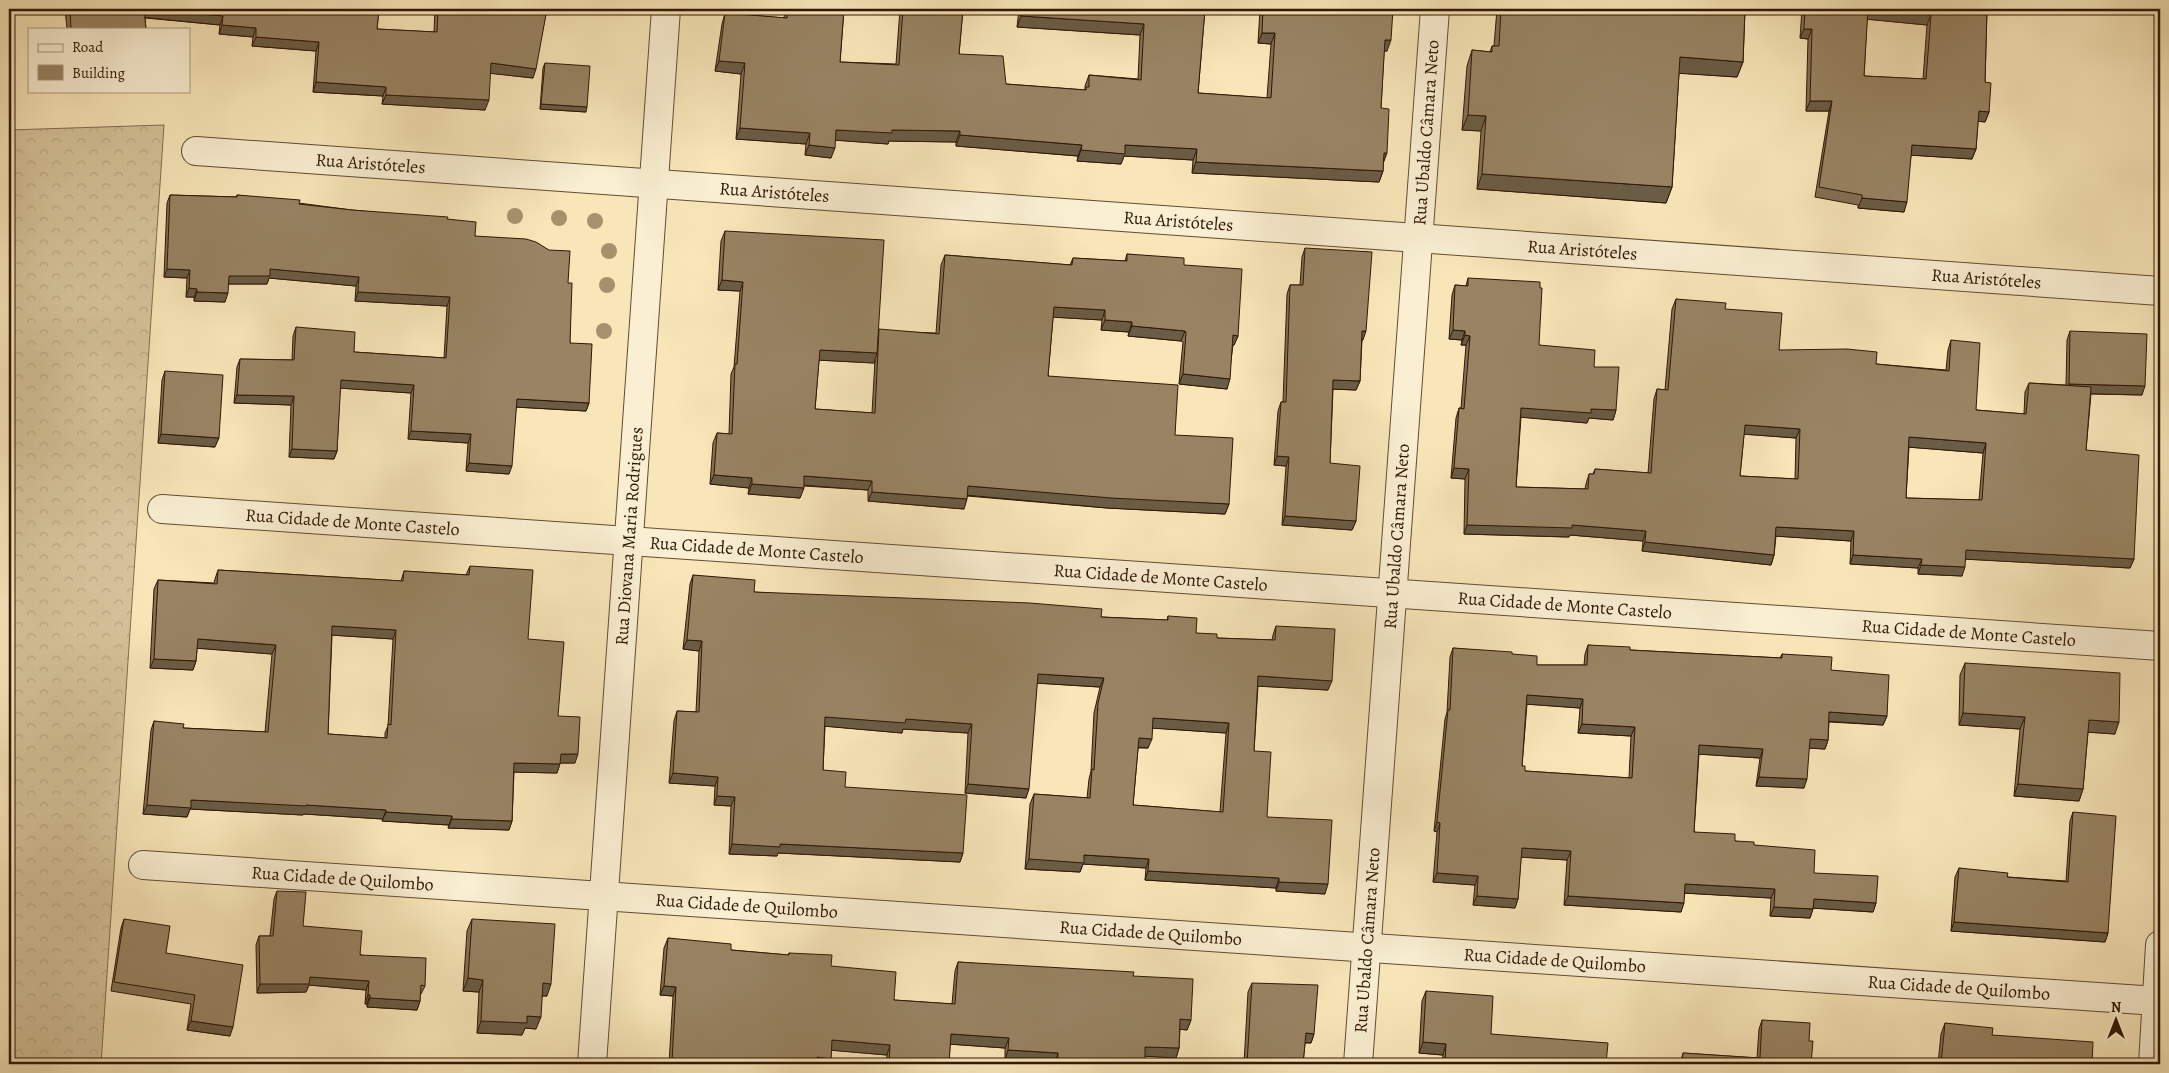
<svg xmlns="http://www.w3.org/2000/svg" width="2169" height="1073" viewBox="0 0 2169 1073" font-family="Alegreya,serif">
<style>
.forest{fill:url(#forest-crowns);stroke:#836d50}
.lines{fill:none;stroke-linecap:round;stroke-linejoin:round}
.minor-casing{stroke:#624b33;stroke-width:30}
.minor{stroke:#faefd2;stroke-width:28}
.tree{fill:#a6916f}
.wall{fill:#837155;stroke:#301706;fill-rule:evenodd}
.shaded-wall{fill:#6a5c45;stroke:#301706}
.building{fill:#988363;stroke:#301706;fill-rule:evenodd}
.labels{text-anchor:middle;stroke-width:5;stroke-linejoin:round;paint-order:stroke}
.street-label{font-size:18px;fill:#301706;stroke:#faefd2}
</style>
<defs>
<pattern id="forest-crowns" width="20" height="18" patternUnits="userSpaceOnUse" patternTransform="scale(1.25)"><rect width="20" height="18" fill="#d6c39b"/><path d="M2 6a3 3 0 1 1 6 0M12 15a3 3 0 1 1 6 0" fill="none" stroke="#b8a784"/></pattern>
</defs>
<rect width="100%" height="100%" fill="#f8e6b9"/>
<filter id="stains"><feTurbulence type="fractalNoise" baseFrequency=".004" numOctaves="4"/><feColorMatrix values="0 0 0 0 .2 0 0 0 0 .09 0 0 0 0 .02 0 0 0 .5 -.17"/></filter>
<radialGradient id="worn" r=".72"><stop offset=".6" stop-color="#630" stop-opacity="0"/><stop offset="1" stop-color="#630" stop-opacity=".3"/></radialGradient>
<path class="forest" d="M 164,125 L 101,1064 L 9,1064 L 9,130 Z"/>
<g class="lines">
<defs>
<g id="minor">
<path id="s1" d="M 196,151 L 2160,291"/>
<path id="s2" d="M 162,509 L 2160,646"/>
<path id="s3" d="M 143,865 L 2157,1001"/>
<path id="s4" d="M 592,1064 L 666,9"/>
<path id="s5" d="M 1358,1064 L 1435,9"/>
<path d="M 2153,1064 L 2160,945"/>
</g>
</defs>
<use href="#minor" class="minor-casing"/>
<use href="#minor" class="minor"/>
</g>
<g class="tree">
<circle cx="515" cy="216" r="8"/>
<circle cx="559" cy="218" r="8"/>
<circle cx="595" cy="221" r="8"/>
<circle cx="609" cy="251" r="8"/>
<circle cx="607" cy="285" r="8"/>
<circle cx="604" cy="331" r="8"/>
</g>
<g class="wall">
<path d="M 65,9 L 379,9 L 377,29 L 434,32 L 435,9 L 547,9 L 533,78 L 490,73 L 485,110 L 382,104 L 383,96 L 313,92 L 316,51 L 252,46 L 253,37 L 219,34 L 220,25 L 145,18 L 146,29 L 67,29 Z"/>
<path d="M 785,9 L 844,9 L 840,62 L 896,64 L 900,9 L 963,9 L 959,54 L 1006,84 L 1085,90 L 1085,86 L 1089,75 L 1138,79 L 1140,35 L 1017,27 L 1019,9 L 1205,9 L 1198,93 L 1267,98 L 1271,44 L 1258,43 L 1260,9 L 1393,9 L 1387,51 L 1384,51 L 1381,108 L 1383,163 L 1383,171 L 1379,182 L 1192,173 L 1193,160 L 1124,156 L 1121,164 L 1077,161 L 1078,156 L 956,146 L 956,142 L 889,141 L 888,144 L 835,140 L 831,158 L 805,155 L 806,144 L 736,139 L 741,74 L 715,71 L 722,24 L 725,13 L 784,18 Z"/>
<path d="M 1497,9 L 1745,9 L 1743,62 L 1737,77 L 1679,73 L 1672,187 L 1666,203 L 1477,189 L 1481,131 L 1462,130 L 1467,66 L 1472,50 L 1490,52 L 1492,46 L 1494,46 Z"/>
<path d="M 1802,9 L 1987,9 L 1985,82 L 1989,112 L 1985,122 L 1978,121 L 1976,149 L 1972,159 L 1911,155 L 1904,212 L 1858,208 L 1858,205 L 1815,197 L 1829,111 L 1806,111 L 1808,39 L 1800,38 ZM 1867,19 L 1927,25 L 1923,79 L 1864,76 Z"/>
<path d="M 545,63 L 586,112 L 540,109 L 543,68 Z"/>
<path d="M 170,195 L 236,197 L 237,195 L 352,210 L 447,219 L 475,236 L 568,283 L 570,343 L 589,403 L 586,411 L 516,407 L 509,474 L 466,471 L 468,443 L 408,439 L 411,393 L 340,388 L 337,451 L 334,459 L 289,457 L 291,405 L 234,403 L 237,367 L 240,359 L 292,360 L 293,336 L 296,327 L 354,352 L 444,358 L 447,306 L 355,301 L 356,286 L 269,278 L 267,284 L 228,284 L 225,302 L 194,301 L 194,297 L 186,297 L 187,278 L 164,277 L 167,203 Z"/>
<path d="M 725,231 L 879,331 L 936,333 L 941,265 L 945,255 L 1070,265 L 1073,258 L 1125,261 L 1127,254 L 1184,265 L 1238,336 L 1234,345 L 1233,345 L 1227,389 L 1179,384 L 1183,342 L 1181,341 L 1128,336 L 1129,332 L 1101,330 L 1102,320 L 1053,317 L 1048,376 L 1175,435 L 1229,504 L 1225,514 L 1107,508 L 967,496 L 964,509 L 868,501 L 868,490 L 804,486 L 800,498 L 748,494 L 749,488 L 710,484 L 713,443 L 717,433 L 729,434 L 731,374 L 734,367 L 740,291 L 718,290 L 721,241 ZM 819,360 L 874,363 L 875,360 L 872,413 L 815,409 Z"/>
<path d="M 1305,248 L 1363,340 L 1362,340 L 1360,381 L 1356,390 L 1333,389 L 1330,463 L 1356,521 L 1352,530 L 1282,525 L 1286,466 L 1274,465 L 1278,411 L 1281,402 L 1283,402 L 1287,294 L 1290,285 L 1300,285 L 1302,257 Z"/>
<path d="M 1468,278 L 1539,345 L 1594,367 L 1616,410 L 1613,420 L 1589,418 L 1587,423 L 1521,417 L 1516,487 L 1585,489 L 1586,484 L 1589,474 L 1593,474 L 1595,469 L 1648,473 L 1654,399 L 1657,389 L 1665,390 L 1672,309 L 1676,299 L 1725,309 L 1779,350 L 1876,364 L 1946,370 L 1948,350 L 1951,340 L 1976,410 L 2024,414 L 2025,392 L 2029,383 L 2066,385 L 2067,340 L 2070,331 L 2142,395 L 2091,394 L 2086,450 L 2134,559 L 2130,568 L 1965,559 L 1962,576 L 1918,574 L 1918,568 L 1850,564 L 1851,541 L 1776,536 L 1774,555 L 1771,565 L 1642,551 L 1643,541 L 1570,535 L 1569,537 L 1464,534 L 1465,479 L 1451,478 L 1456,418 L 1459,408 L 1461,408 L 1466,345 L 1461,345 L 1462,340 L 1449,339 L 1452,295 L 1455,285 L 1466,286 ZM 1744,434 L 1796,438 L 1795,479 L 1740,476 ZM 1909,447 L 1983,453 L 1979,500 L 1906,498 Z"/>
<path d="M 165,371 L 215,447 L 158,443 L 162,380 Z"/>
<path d="M 470,566 L 528,639 L 575,763 L 560,763 L 557,773 L 514,772 L 512,821 L 509,830 L 448,828 L 449,825 L 382,821 L 383,819 L 304,814 L 303,815 L 190,809 L 187,817 L 143,814 L 151,730 L 154,721 L 183,728 L 265,732 L 272,654 L 197,648 L 196,661 L 193,670 L 150,668 L 154,589 L 158,580 L 214,583 L 215,579 L 218,570 L 401,581 L 404,571 L 466,575 ZM 332,635 L 393,639 L 388,726 L 385,733 L 385,738 L 328,734 Z"/>
<path d="M 693,575 L 754,592 L 1101,617 L 1167,620 L 1168,616 L 1196,633 L 1217,638 L 1272,640 L 1273,635 L 1276,626 L 1328,690 L 1258,686 L 1254,751 L 1267,817 L 1325,894 L 1276,891 L 1276,888 L 1145,880 L 1146,868 L 1083,864 L 1080,872 L 1025,869 L 1030,804 L 1034,794 L 1087,798 L 1089,779 L 1091,771 L 1094,713 L 1100,687 L 1037,683 L 1026,798 L 965,793 L 968,733 L 903,729 L 902,733 L 825,726 L 823,770 L 845,787 L 963,853 L 960,862 L 778,853 L 777,856 L 729,854 L 731,806 L 714,805 L 715,786 L 669,783 L 674,721 L 677,711 L 696,712 L 699,651 L 683,649 L 690,584 ZM 1153,728 L 1226,733 L 1220,812 L 1133,805 L 1138,748 L 1148,748 Z"/>
<path d="M 1588,645 L 1630,650 L 1780,658 L 1782,654 L 1831,670 L 1887,716 L 1883,725 L 1829,722 L 1828,740 L 1825,749 L 1809,748 L 1804,788 L 1756,786 L 1760,758 L 1699,754 L 1694,832 L 1754,845 L 1876,903 L 1873,912 L 1813,908 L 1810,918 L 1770,916 L 1771,898 L 1685,893 L 1681,912 L 1564,905 L 1567,860 L 1521,857 L 1518,899 L 1515,908 L 1473,905 L 1475,885 L 1433,882 L 1437,832 L 1434,831 L 1445,719 L 1447,712 L 1450,657 L 1453,648 L 1512,654 L 1537,665 L 1584,665 L 1585,654 ZM 1527,704 L 1580,708 L 1578,733 L 1631,736 L 1629,778 L 1525,771 L 1522,766 Z"/>
<path d="M 1965,663 L 2115,734 L 2088,732 L 2083,789 L 2079,801 L 2014,796 L 2020,729 L 1959,725 L 1960,675 Z"/>
<path d="M 2073,812 L 2108,933 L 2105,942 L 1951,931 L 1955,877 L 1959,868 L 2007,877 L 2066,881 L 2070,821 Z"/>
<path d="M 277,891 L 303,926 L 425,986 L 421,994 L 420,994 L 420,1001 L 417,1010 L 367,1007 L 367,1004 L 365,1004 L 366,990 L 309,985 L 306,992 L 257,993 L 256,945 L 259,936 L 270,936 L 274,899 Z"/>
<path d="M 124,919 L 166,953 L 230,1036 L 187,1030 L 191,1004 L 111,991 L 121,928 Z"/>
<path d="M 472,919 L 547,996 L 542,996 L 536,1029 L 525,1028 L 522,1035 L 477,1033 L 479,992 L 463,991 L 467,931 Z"/>
<path d="M 668,938 L 731,950 L 788,955 L 789,953 L 831,966 L 894,1000 L 952,1004 L 955,971 L 958,962 L 1133,976 L 1191,1020 L 1187,1030 L 1180,1029 L 1179,1048 L 1176,1058 L 1145,1056 L 1145,1064 L 1054,1064 L 1055,1063 L 1005,1060 L 1005,1048 L 950,1044 L 949,1064 L 886,1064 L 887,1055 L 831,1050 L 831,1059 L 828,1064 L 669,1064 L 673,996 L 660,995 L 664,948 Z"/>
<path d="M 1252,983 L 1314,1034 L 1311,1043 L 1305,1043 L 1303,1064 L 1244,1064 L 1248,992 Z"/>
<path d="M 1426,991 L 1491,1034 L 1606,1064 L 1442,1064 L 1443,1055 L 1419,1053 L 1422,1001 Z"/>
<path d="M 1762,1020 L 1809,1041 L 1811,1064 L 1680,1064 L 1683,1053 L 1757,1058 L 1759,1029 Z"/>
<path d="M 1945,1023 L 1992,1035 L 2092,1064 L 1938,1064 L 1941,1034 Z"/>
</g>
<g class="shaded-wall">
<path d="M 9,9 L 37,9 L 9,14 Z"/>
<path d="M 144,9 L 150,9 L 223,16 L 220,25 L 141,17 Z"/>
<path d="M 1868,9 L 1931,15 L 1927,25 L 1864,19 Z"/>
<path d="M 1021,16 L 1144,24 L 1140,35 L 1017,27 Z"/>
<path d="M 222,25 L 256,28 L 253,37 L 219,34 Z"/>
<path d="M 1804,29 L 1812,29 L 1808,39 L 1800,38 Z"/>
<path d="M 1262,33 L 1275,33 L 1271,44 L 1258,43 Z"/>
<path d="M 256,37 L 319,42 L 316,51 L 252,46 Z"/>
<path d="M 1385,40 L 1391,40 L 1387,51 L 1381,51 Z"/>
<path d="M 1680,57 L 1743,62 L 1737,77 L 1674,73 Z"/>
<path d="M 719,61 L 745,63 L 741,74 L 715,71 Z"/>
<path d="M 491,63 L 536,69 L 533,78 L 487,73 Z"/>
<path d="M 316,82 L 386,87 L 383,96 L 313,92 Z"/>
<path d="M 386,95 L 489,100 L 485,110 L 382,104 Z"/>
<path d="M 1810,101 L 1832,101 L 1829,111 L 1806,111 Z"/>
<path d="M 541,104 L 587,107 L 586,112 L 540,109 Z"/>
<path d="M 1979,111 L 1989,112 L 1985,122 L 1975,121 Z"/>
<path d="M 1468,115 L 1486,116 L 1481,131 L 1462,130 Z"/>
<path d="M 740,128 L 810,133 L 806,144 L 736,139 Z"/>
<path d="M 836,130 L 892,130 L 960,131 L 956,142 L 889,141 L 888,144 L 832,140 Z"/>
<path d="M 960,135 L 1082,145 L 1078,156 L 956,146 Z"/>
<path d="M 809,145 L 835,148 L 831,158 L 805,155 Z"/>
<path d="M 1125,145 L 1197,149 L 1193,160 L 1124,156 L 1121,164 L 1077,161 L 1081,150 Z"/>
<path d="M 1912,145 L 1976,149 L 1972,159 L 1908,155 Z"/>
<path d="M 1384,153 L 1387,153 L 1383,164 Z"/>
<path d="M 1196,162 L 1383,171 L 1379,182 L 1192,173 Z"/>
<path d="M 1482,174 L 1672,187 L 1666,203 L 1477,189 Z"/>
<path d="M 1862,198 L 1907,202 L 1904,212 L 1858,208 Z"/>
<path d="M 167,269 L 190,270 L 187,278 L 164,277 Z"/>
<path d="M 270,269 L 359,277 L 356,286 L 269,278 L 267,284 L 226,284 L 229,276 Z"/>
<path d="M 722,280 L 743,282 L 740,291 L 718,290 Z"/>
<path d="M 189,288 L 197,289 L 194,297 L 186,297 Z"/>
<path d="M 197,292 L 228,293 L 225,302 L 194,301 Z"/>
<path d="M 358,292 L 450,297 L 447,306 L 355,301 Z"/>
<path d="M 1054,307 L 1105,310 L 1102,320 L 1050,317 Z"/>
<path d="M 1105,320 L 1132,322 L 1129,332 L 1101,330 Z"/>
<path d="M 1132,326 L 1185,331 L 1181,341 L 1128,336 Z"/>
<path d="M 1453,330 L 1465,331 L 1462,340 L 1449,339 Z"/>
<path d="M 1362,331 L 1366,331 L 1363,340 L 1359,340 Z"/>
<path d="M 1233,335 L 1238,336 L 1234,345 L 1230,345 Z"/>
<path d="M 1465,335 L 1470,336 L 1466,345 L 1461,345 Z"/>
<path d="M 820,350 L 877,353 L 874,363 L 816,360 Z"/>
<path d="M 1183,374 L 1230,379 L 1227,389 L 1179,384 Z"/>
<path d="M 341,380 L 414,385 L 411,393 L 338,388 Z"/>
<path d="M 1333,380 L 1360,381 L 1356,390 L 1330,389 Z"/>
<path d="M 2069,384 L 2145,386 L 2142,395 L 2065,393 Z"/>
<path d="M 237,395 L 294,396 L 291,405 L 234,403 Z"/>
<path d="M 517,399 L 589,403 L 586,411 L 514,407 Z"/>
<path d="M 1521,408 L 1591,409 L 1616,410 L 1613,420 L 1589,418 L 1587,423 L 1518,417 Z"/>
<path d="M 1745,425 L 1800,429 L 1796,438 L 1741,434 Z"/>
<path d="M 411,431 L 471,434 L 468,443 L 408,439 Z"/>
<path d="M 161,434 L 219,438 L 215,447 L 158,443 Z"/>
<path d="M 1909,437 L 1986,443 L 1983,453 L 1906,447 Z"/>
<path d="M 292,449 L 337,451 L 334,459 L 289,457 Z"/>
<path d="M 1277,456 L 1289,457 L 1286,466 L 1274,465 Z"/>
<path d="M 469,463 L 512,466 L 509,474 L 466,471 Z"/>
<path d="M 1454,468 L 1469,469 L 1465,479 L 1451,478 Z"/>
<path d="M 714,475 L 752,478 L 749,488 L 710,484 Z"/>
<path d="M 804,476 L 872,481 L 868,490 L 801,485 Z"/>
<path d="M 752,484 L 804,488 L 800,498 L 748,494 Z"/>
<path d="M 968,486 L 1229,504 L 1225,514 L 1107,508 L 965,495 Z"/>
<path d="M 872,492 L 967,499 L 964,509 L 868,501 Z"/>
<path d="M 1285,516 L 1356,521 L 1352,530 L 1282,525 Z"/>
<path d="M 1467,525 L 1572,525 L 1646,531 L 1643,541 L 1570,535 L 1569,537 L 1464,534 Z"/>
<path d="M 1776,527 L 1854,531 L 1851,541 L 1773,536 Z"/>
<path d="M 1645,542 L 1774,555 L 1771,565 L 1642,551 Z"/>
<path d="M 1966,550 L 2134,559 L 2130,568 L 1962,559 Z"/>
<path d="M 1853,555 L 1922,559 L 1918,568 L 1850,564 Z"/>
<path d="M 1921,565 L 1965,567 L 1962,576 L 1918,574 Z"/>
<path d="M 332,626 L 396,630 L 393,639 L 329,635 Z"/>
<path d="M 198,639 L 276,645 L 272,654 L 194,648 Z"/>
<path d="M 687,640 L 702,641 L 699,651 L 683,649 Z"/>
<path d="M 154,659 L 196,661 L 193,670 L 150,668 Z"/>
<path d="M 1038,674 L 1104,678 L 1100,687 L 1034,683 Z"/>
<path d="M 1258,676 L 1332,681 L 1328,690 L 1255,686 Z"/>
<path d="M 1527,695 L 1583,699 L 1580,708 L 1524,704 Z"/>
<path d="M 1829,712 L 1887,716 L 1883,725 L 1826,721 Z"/>
<path d="M 1963,713 L 2025,717 L 2020,729 L 1959,725 Z"/>
<path d="M 825,717 L 906,719 L 972,724 L 968,733 L 903,729 L 902,733 L 822,726 Z"/>
<path d="M 1153,718 L 1229,723 L 1226,733 L 1150,728 Z"/>
<path d="M 2089,720 L 2119,722 L 2115,734 L 2084,732 Z"/>
<path d="M 1582,724 L 1635,727 L 1631,736 L 1578,733 Z"/>
<path d="M 1139,738 L 1152,739 L 1148,748 L 1136,747 Z"/>
<path d="M 1810,739 L 1828,740 L 1825,749 L 1807,748 Z"/>
<path d="M 1699,745 L 1763,749 L 1760,758 L 1696,754 Z"/>
<path d="M 561,754 L 578,754 L 575,763 L 557,763 Z"/>
<path d="M 514,763 L 560,764 L 557,773 L 511,772 Z"/>
<path d="M 673,773 L 718,777 L 715,786 L 669,783 Z"/>
<path d="M 1759,777 L 1807,779 L 1804,788 L 1756,786 Z"/>
<path d="M 968,784 L 1029,789 L 1026,798 L 965,793 Z"/>
<path d="M 2018,784 L 2083,789 L 2079,801 L 2014,796 Z"/>
<path d="M 717,796 L 735,797 L 731,806 L 714,805 Z"/>
<path d="M 191,800 L 306,805 L 386,810 L 383,819 L 304,814 L 303,815 L 190,809 L 187,817 L 143,814 L 147,805 Z"/>
<path d="M 386,812 L 452,816 L 449,825 L 382,821 Z"/>
<path d="M 452,819 L 512,821 L 509,830 L 448,828 Z"/>
<path d="M 1437,822 L 1440,823 L 1437,832 L 1434,831 Z"/>
<path d="M 732,844 L 780,844 L 963,853 L 960,862 L 778,853 L 777,856 L 729,854 Z"/>
<path d="M 1522,848 L 1571,851 L 1567,860 L 1518,857 Z"/>
<path d="M 1084,855 L 1149,859 L 1146,868 L 1083,864 L 1080,872 L 1025,869 L 1029,859 Z"/>
<path d="M 1148,871 L 1279,878 L 1276,888 L 1145,880 Z"/>
<path d="M 1437,873 L 1478,876 L 1475,885 L 1433,882 Z"/>
<path d="M 1279,882 L 1328,884 L 1325,894 L 1276,891 Z"/>
<path d="M 1685,884 L 1775,889 L 1771,898 L 1682,893 Z"/>
<path d="M 1477,896 L 1518,899 L 1515,908 L 1473,905 Z"/>
<path d="M 1568,896 L 1684,903 L 1681,912 L 1564,905 Z"/>
<path d="M 1814,899 L 1876,903 L 1873,912 L 1811,908 Z"/>
<path d="M 1774,907 L 1813,909 L 1810,918 L 1770,916 Z"/>
<path d="M 1954,922 L 2108,933 L 2105,942 L 1951,931 Z"/>
<path d="M 310,977 L 369,981 L 366,990 L 309,985 L 306,992 L 257,993 L 260,984 Z"/>
<path d="M 468,978 L 483,980 L 479,992 L 463,991 Z"/>
<path d="M 543,983 L 551,984 L 547,996 L 538,995 Z"/>
<path d="M 664,986 L 676,987 L 673,996 L 660,995 Z"/>
<path d="M 368,995 L 370,995 L 367,1004 L 365,1004 Z"/>
<path d="M 370,998 L 420,1001 L 417,1010 L 367,1007 Z"/>
<path d="M 527,1016 L 541,1017 L 536,1029 L 525,1028 L 522,1035 L 477,1033 L 481,1021 Z"/>
<path d="M 1180,1019 L 1191,1020 L 1187,1030 L 1177,1029 Z"/>
<path d="M 191,1021 L 233,1027 L 230,1036 L 187,1030 Z"/>
<path d="M 1306,1033 L 1314,1034 L 1311,1043 L 1302,1042 Z"/>
<path d="M 951,1034 L 1009,1038 L 1005,1048 L 947,1044 Z"/>
<path d="M 832,1040 L 890,1045 L 887,1055 L 828,1050 Z"/>
<path d="M 1423,1042 L 1446,1044 L 1443,1055 L 1419,1053 Z"/>
<path d="M 1145,1047 L 1179,1048 L 1176,1058 L 1142,1056 Z"/>
<path d="M 1008,1050 L 1058,1053 L 1055,1063 L 1005,1060 Z"/>
<path d="M 817,1057 L 831,1059 L 828,1064 L 815,1064 Z"/>
<path d="M 672,1062 L 700,1064 L 671,1064 Z"/>
</g>
<g class="building">
<path d="M 70,9 L 144,9 L 146,29 L 71,29 Z"/>
<path d="M 150,9 L 379,9 L 377,29 L 437,32 L 438,9 L 547,9 L 536,69 L 491,63 L 489,100 L 386,95 L 386,87 L 316,82 L 319,42 L 256,37 L 256,28 L 222,25 L 223,16 Z"/>
<path d="M 788,9 L 844,9 L 840,62 L 899,65 L 903,9 L 963,9 L 959,54 L 1003,56 L 1006,84 L 1086,90 L 1086,87 L 1089,87 L 1089,75 L 1141,80 L 1144,24 L 1021,16 L 1022,9 L 1205,9 L 1198,93 L 1271,98 L 1275,33 L 1262,33 L 1263,9 L 1393,9 L 1391,40 L 1385,40 L 1381,108 L 1389,109 L 1387,153 L 1384,153 L 1383,171 L 1196,162 L 1197,149 L 1125,145 L 1125,154 L 1081,150 L 1082,145 L 960,135 L 960,131 L 892,130 L 892,133 L 836,130 L 835,148 L 809,145 L 810,133 L 740,128 L 745,63 L 719,61 L 725,13 L 787,18 Z"/>
<path d="M 1501,9 L 1745,9 L 1743,62 L 1680,57 L 1672,187 L 1482,174 L 1486,116 L 1468,115 L 1472,50 L 1492,52 L 1492,46 L 1499,46 Z"/>
<path d="M 1805,9 L 1987,9 L 1985,82 L 1991,83 L 1989,112 L 1979,111 L 1976,149 L 1912,145 L 1907,202 L 1862,198 L 1862,195 L 1819,187 L 1832,101 L 1810,101 L 1812,29 L 1804,29 ZM 1868,9 L 1931,15 L 1926,79 L 1864,76 Z"/>
<path d="M 545,63 L 590,66 L 587,107 L 541,104 Z"/>
<path d="M 170,195 L 237,197 L 237,195 L 300,200 L 299,204 L 352,210 L 448,217 L 447,219 L 476,222 L 475,236 L 526,239 L 536,242 L 549,250 L 570,251 L 568,283 L 572,283 L 570,343 L 592,344 L 589,403 L 517,399 L 512,466 L 469,463 L 471,434 L 411,431 L 414,385 L 341,380 L 337,451 L 292,449 L 294,396 L 237,395 L 240,359 L 294,360 L 296,327 L 355,332 L 354,352 L 446,358 L 450,297 L 358,292 L 359,277 L 270,269 L 270,276 L 229,276 L 228,293 L 197,292 L 197,289 L 189,288 L 190,270 L 167,269 Z"/>
<path d="M 725,231 L 884,240 L 877,353 L 820,350 L 815,409 L 875,413 L 879,329 L 939,334 L 945,255 L 1072,265 L 1073,258 L 1127,261 L 1127,254 L 1184,258 L 1184,265 L 1242,269 L 1238,336 L 1233,335 L 1230,379 L 1183,374 L 1186,332 L 1185,331 L 1132,326 L 1132,322 L 1105,320 L 1105,310 L 1054,307 L 1048,376 L 1178,385 L 1175,435 L 1233,438 L 1229,504 L 1111,498 L 968,486 L 967,499 L 872,492 L 872,481 L 804,476 L 804,488 L 752,484 L 752,478 L 714,475 L 717,433 L 732,434 L 735,364 L 737,364 L 743,282 L 722,280 Z"/>
<path d="M 1305,248 L 1372,252 L 1366,331 L 1362,331 L 1360,381 L 1333,380 L 1330,463 L 1360,466 L 1356,521 L 1285,516 L 1289,457 L 1277,456 L 1281,402 L 1286,402 L 1290,285 L 1303,285 Z"/>
<path d="M 1468,278 L 1540,282 L 1540,288 L 1542,288 L 1539,345 L 1595,350 L 1594,367 L 1619,367 L 1616,410 L 1591,409 L 1591,413 L 1521,408 L 1516,487 L 1588,489 L 1589,474 L 1594,474 L 1595,469 L 1651,473 L 1657,389 L 1668,390 L 1676,299 L 1726,303 L 1725,309 L 1782,313 L 1779,350 L 1847,349 L 1877,352 L 1876,364 L 1949,371 L 1951,340 L 1980,343 L 1976,410 L 2026,414 L 2029,383 L 2091,387 L 2086,450 L 2139,455 L 2134,559 L 1966,550 L 1965,567 L 1921,565 L 1922,559 L 1853,555 L 1854,531 L 1776,527 L 1774,555 L 1645,542 L 1646,531 L 1572,525 L 1572,528 L 1467,525 L 1469,469 L 1454,468 L 1459,408 L 1464,409 L 1470,336 L 1465,335 L 1465,331 L 1453,330 L 1455,285 L 1468,286 ZM 1745,425 L 1800,429 L 1798,479 L 1740,476 ZM 1909,437 L 1986,443 L 1982,500 L 1906,498 Z"/>
<path d="M 2070,331 L 2147,334 L 2145,386 L 2069,384 Z"/>
<path d="M 165,371 L 223,375 L 219,438 L 161,434 Z"/>
<path d="M 470,566 L 533,570 L 528,639 L 564,642 L 558,716 L 580,717 L 578,754 L 561,754 L 560,764 L 514,763 L 512,821 L 452,819 L 452,816 L 386,812 L 386,810 L 306,805 L 306,806 L 191,800 L 191,808 L 147,805 L 154,721 L 184,724 L 183,728 L 268,732 L 276,645 L 198,639 L 196,661 L 154,659 L 158,580 L 217,584 L 218,570 L 403,581 L 404,571 L 469,575 ZM 332,626 L 396,630 L 391,725 L 388,724 L 387,738 L 328,734 Z"/>
<path d="M 693,575 L 755,580 L 754,592 L 1030,603 L 1102,609 L 1101,617 L 1168,620 L 1168,616 L 1197,618 L 1196,633 L 1217,634 L 1217,638 L 1275,640 L 1276,626 L 1335,629 L 1332,681 L 1258,676 L 1254,751 L 1271,752 L 1267,817 L 1332,820 L 1328,884 L 1279,882 L 1279,878 L 1148,871 L 1149,859 L 1084,855 L 1084,863 L 1029,859 L 1034,794 L 1090,798 L 1092,769 L 1094,770 L 1098,703 L 1104,678 L 1038,674 L 1029,789 L 968,784 L 972,724 L 906,719 L 905,723 L 825,717 L 823,770 L 846,772 L 845,787 L 967,795 L 963,853 L 780,844 L 780,847 L 732,844 L 735,797 L 717,796 L 718,777 L 673,773 L 677,711 L 699,712 L 702,641 L 687,640 ZM 1153,718 L 1229,723 L 1223,812 L 1133,805 L 1139,738 L 1152,739 Z"/>
<path d="M 1588,645 L 1630,647 L 1630,650 L 1782,658 L 1782,654 L 1832,657 L 1831,670 L 1889,675 L 1887,716 L 1829,712 L 1828,740 L 1810,739 L 1807,779 L 1759,777 L 1763,749 L 1699,745 L 1694,832 L 1735,834 L 1735,841 L 1754,842 L 1754,845 L 1815,850 L 1814,873 L 1878,876 L 1876,903 L 1814,899 L 1813,909 L 1774,907 L 1775,889 L 1685,884 L 1684,903 L 1568,896 L 1571,851 L 1522,848 L 1518,899 L 1477,896 L 1478,876 L 1437,873 L 1440,823 L 1437,822 L 1448,710 L 1450,710 L 1453,648 L 1512,652 L 1512,654 L 1537,656 L 1537,665 L 1587,665 ZM 1527,695 L 1583,699 L 1582,724 L 1635,727 L 1632,778 L 1525,771 L 1525,766 L 1522,766 Z"/>
<path d="M 1965,663 L 2120,673 L 2119,722 L 2089,720 L 2083,789 L 2018,784 L 2025,717 L 1963,713 Z"/>
<path d="M 2073,812 L 2116,816 L 2108,933 L 1954,922 L 1959,868 L 2008,873 L 2007,877 L 2068,882 Z"/>
<path d="M 277,891 L 306,892 L 303,926 L 362,931 L 360,955 L 426,958 L 425,986 L 421,985 L 420,1001 L 370,998 L 370,995 L 368,995 L 369,981 L 310,977 L 309,984 L 260,984 L 259,936 L 273,936 Z"/>
<path d="M 124,919 L 170,926 L 166,953 L 243,965 L 233,1027 L 191,1021 L 195,995 L 114,982 Z"/>
<path d="M 472,919 L 555,924 L 551,984 L 543,983 L 541,1017 L 527,1016 L 527,1023 L 481,1021 L 483,980 L 468,978 Z"/>
<path d="M 668,938 L 731,944 L 731,950 L 789,955 L 789,953 L 832,955 L 831,966 L 896,972 L 894,1000 L 955,1004 L 958,962 L 1134,972 L 1133,976 L 1193,979 L 1191,1020 L 1180,1019 L 1179,1048 L 1145,1047 L 1145,1064 L 1058,1064 L 1058,1053 L 1008,1050 L 1009,1038 L 951,1034 L 949,1064 L 889,1064 L 890,1045 L 832,1040 L 831,1059 L 817,1057 L 816,1064 L 700,1064 L 672,1062 L 676,987 L 664,986 Z"/>
<path d="M 1252,983 L 1318,985 L 1314,1034 L 1306,1033 L 1303,1064 L 1247,1064 Z"/>
<path d="M 1426,991 L 1493,996 L 1491,1034 L 1608,1043 L 1606,1064 L 1445,1064 L 1446,1044 L 1423,1042 Z"/>
<path d="M 1762,1020 L 1810,1023 L 1809,1041 L 1813,1041 L 1811,1064 L 1682,1064 L 1683,1053 L 1760,1058 Z"/>
<path d="M 1945,1023 L 1993,1028 L 1992,1035 L 2093,1042 L 2092,1064 L 1941,1064 Z"/>
</g>
<g class="labels">
<g class="street-label">
<text dy="6" stroke="none"><textPath href="#s5" startOffset="934">Rua Ubaldo Câmara Neto</textPath></text>
<text dy="6" stroke="none"><textPath href="#s1" startOffset="175">Rua Aristóteles</textPath></text>
<text dy="6" stroke="none"><textPath href="#s1" startOffset="580">Rua Aristóteles</textPath></text>
<text dy="6" stroke="none"><textPath href="#s1" startOffset="985">Rua Aristóteles</textPath></text>
<text dy="6" stroke="none"><textPath href="#s1" startOffset="1390">Rua Aristóteles</textPath></text>
<text dy="6" stroke="none"><textPath href="#s1" startOffset="1795">Rua Aristóteles</textPath></text>
<text dy="6" stroke="none"><textPath href="#s2" startOffset="191">Rua Cidade de Monte Castelo</textPath></text>
<text dy="6" stroke="none"><textPath href="#s4" startOffset="529">Rua Diovana Maria Rodrigues</textPath></text>
<text dy="6" stroke="none"><textPath href="#s5" startOffset="529">Rua Ubaldo Câmara Neto</textPath></text>
<text dy="6" stroke="none"><textPath href="#s2" startOffset="596">Rua Cidade de Monte Castelo</textPath></text>
<text dy="6" stroke="none"><textPath href="#s2" startOffset="1001">Rua Cidade de Monte Castelo</textPath></text>
<text dy="6" stroke="none"><textPath href="#s2" startOffset="1406">Rua Cidade de Monte Castelo</textPath></text>
<text dy="6" stroke="none"><textPath href="#s2" startOffset="1811">Rua Cidade de Monte Castelo</textPath></text>
<text dy="6" stroke="none"><textPath href="#s3" startOffset="200">Rua Cidade de Quilombo</textPath></text>
<text dy="6" stroke="none"><textPath href="#s3" startOffset="605">Rua Cidade de Quilombo</textPath></text>
<text dy="6" stroke="none"><textPath href="#s3" startOffset="1010">Rua Cidade de Quilombo</textPath></text>
<text dy="6" stroke="none"><textPath href="#s5" startOffset="124">Rua Ubaldo Câmara Neto</textPath></text>
<text dy="6" stroke="none"><textPath href="#s3" startOffset="1415">Rua Cidade de Quilombo</textPath></text>
<text dy="6" stroke="none"><textPath href="#s3" startOffset="1820">Rua Cidade de Quilombo</textPath></text>
</g>
</g>
<rect width="2169" height="1073" fill="none" stroke="#f8e6b9" stroke-width="30"/>
<rect x="10" y="10" width="2149" height="1053" fill="none" stroke="#301706" stroke-width="2.5"/>
<rect x="15" y="15" width="2139" height="1043" fill="none" stroke="#301706"/>
<rect x="28" y="28" width="162" height="65" fill="#faefd2" stroke="#a99980"/>
<rect x="38" y="44" width="25" height="8" fill="#faefd2" stroke="#a99980"/>
<text x="72" y="52" font-size="15" fill="#301706">Road</text>
<rect x="38" y="65" width="25" height="15" fill="#988363" stroke="#a99980"/>
<text x="72" y="78" font-size="15" fill="#301706">Building</text>
<g transform="translate(2116 1020)" stroke="#faefd2" stroke-width="4" paint-order="stroke">
<path d="M0-4L9 19L0 12L-9 19Z" fill="#301706"/>
<text y="-8" font-size="14" font-weight="bold" text-anchor="middle" fill="#301706">N</text>
</g>
<rect width="100%" height="100%" filter="url(#stains)"/>
<rect width="100%" height="100%" fill="url(#worn)"/>
</svg>
